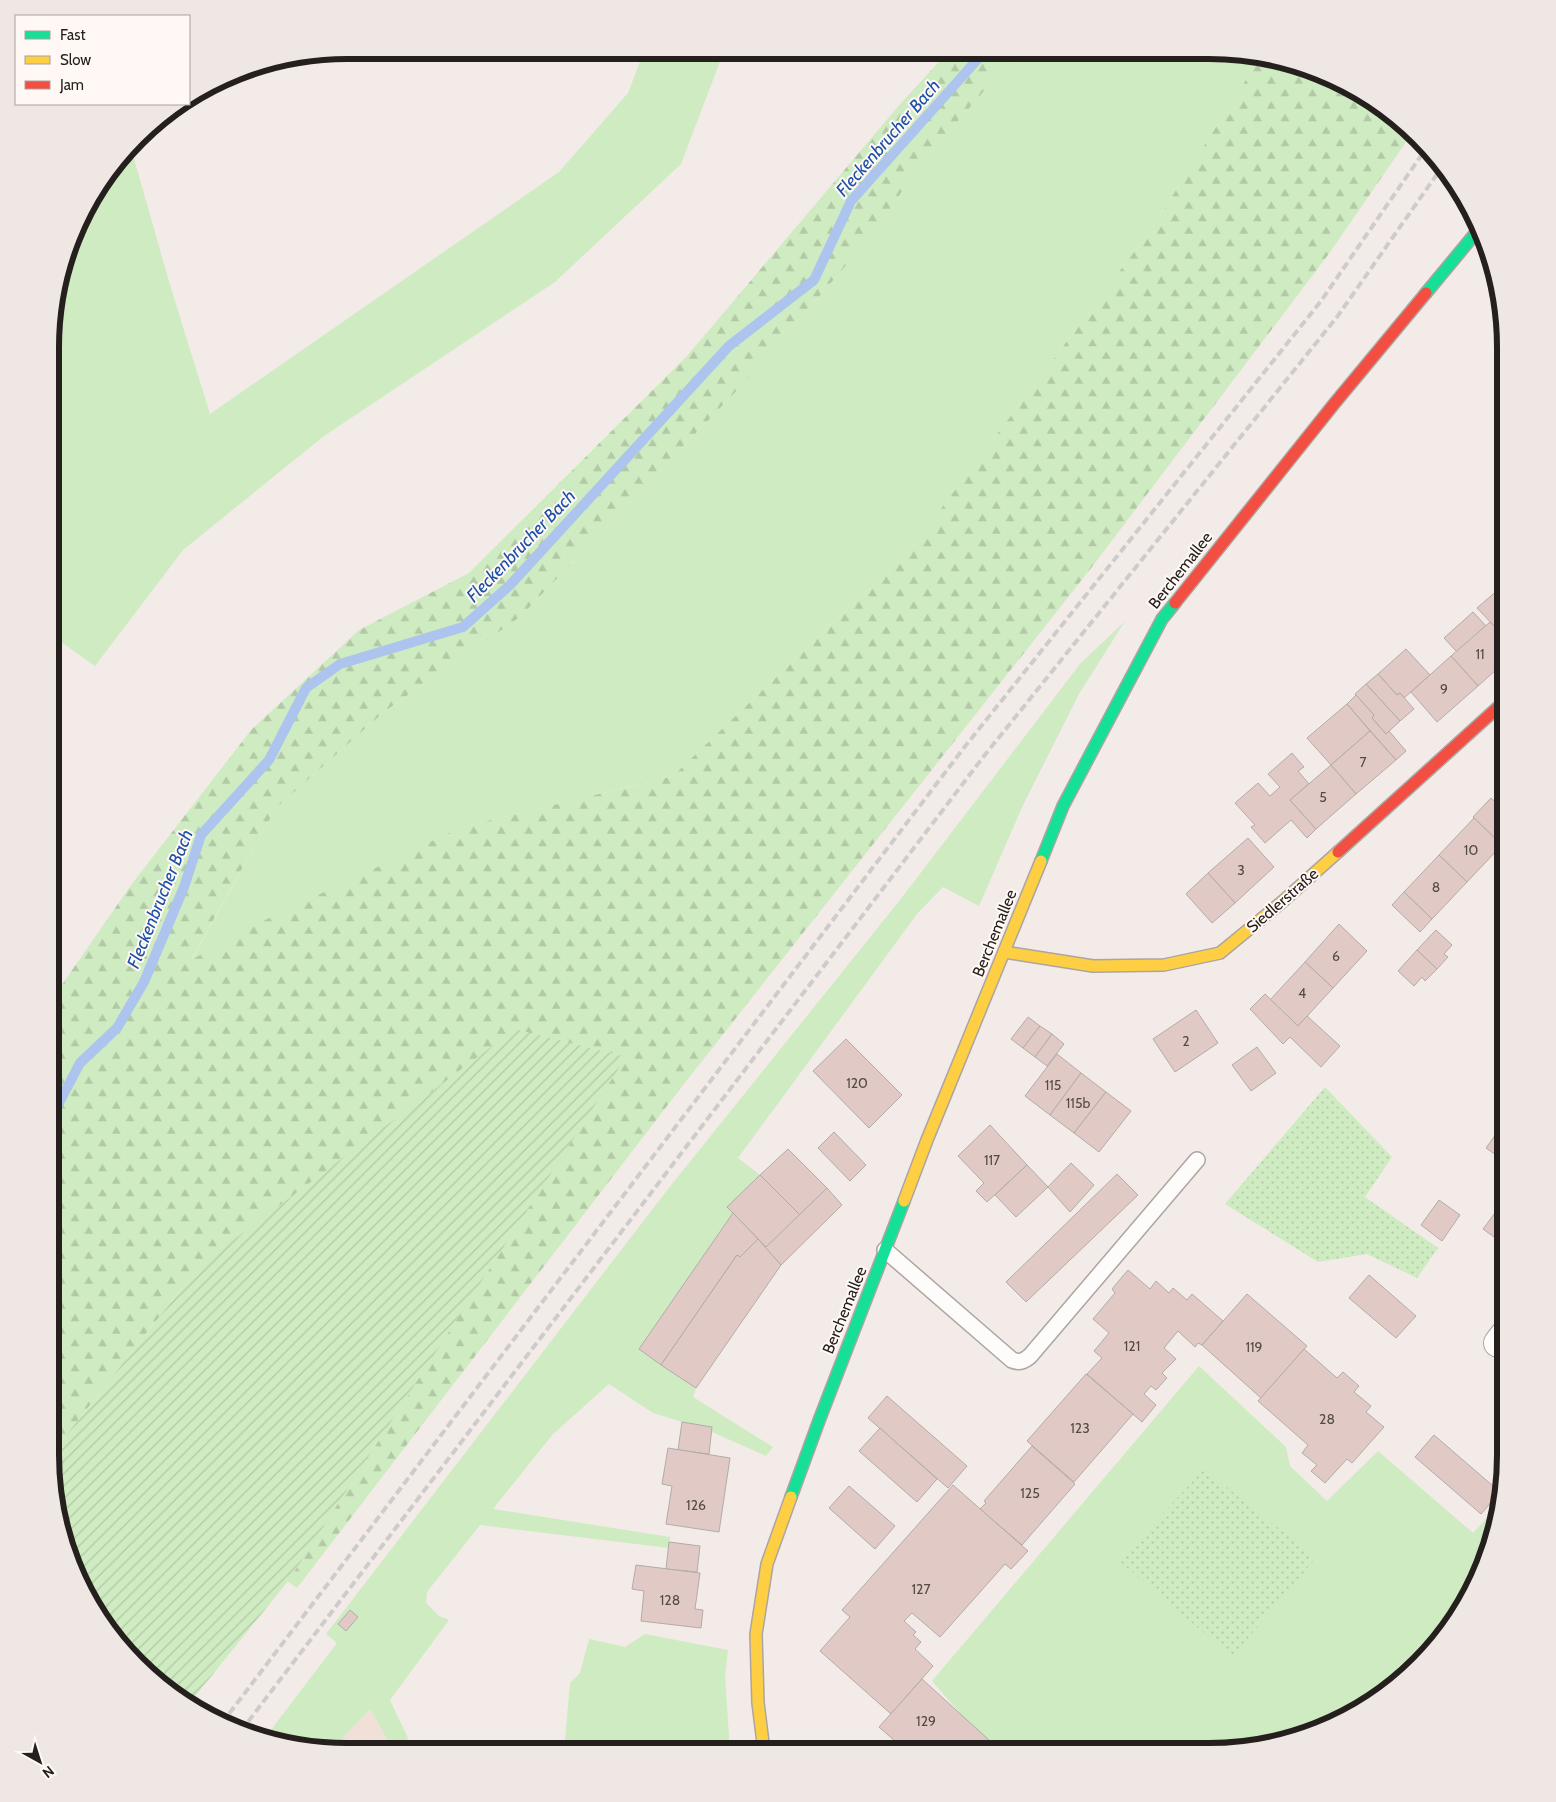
<svg xmlns="http://www.w3.org/2000/svg" width="1556" height="1802" viewBox="0 0 1556 1802" font-family="Cabin,sans-serif">
<style>
.built{fill:#f1e0d8}
.grass{fill:#cfebc2}
.forest{fill:url(#forest-firs)}
.park{fill:url(#park-dots)}
.garden{fill:url(#garden-furrows)}
.lines{fill:none;stroke-linecap:round;stroke-linejoin:round}
.stream{stroke:#acc4ee;stroke-width:10}
.building{fill:#e1cac5;stroke:#b2aba9}
.lane-casing{stroke:#aca5a2;stroke-width:18}
.street-casing{stroke:#aca5a2;stroke-width:30}
.fast-casing{stroke:#aca5a2;stroke-width:14}
.slow-casing{stroke:#aca5a2;stroke-width:14}
.jam-casing{stroke:#aca5a2;stroke-width:14}
.lane{stroke:#fdfcfb;stroke-width:15}
.street{stroke:#fdfcfb;stroke-width:28}
.fast{stroke:#16e098;stroke-width:11}
.slow{stroke:#ffcf43;stroke-width:11}
.jam{stroke:#f24e42;stroke-width:11}
.rail{stroke:#cecccb;stroke-width:4;stroke-dasharray:8 4;stroke-linecap:butt}
.labels{text-anchor:middle;stroke-width:4;stroke-linejoin:round;paint-order:stroke}
.number-label{font-size:14px;fill:#544a47}
.street-label{font-size:16px;fill:#25201d;stroke:#fff8f5}
.water-label{font-size:18px;font-style:italic;fill:#1b50a8;stroke:#fff8f5}
.rim{fill:none;stroke:#25201d;stroke-width:6}
</style>
<defs>
<pattern id="forest-firs" width="22" height="20" patternUnits="userSpaceOnUse" patternTransform="scale(1.25)"><rect width="22" height="20" fill="#cfebc2"/><path d="M5 1l3.5 6h-7zM16 11l3.5 6h-7z" fill="#b2c9a6"/></pattern>
<pattern id="park-dots" width="8" height="8" patternUnits="userSpaceOnUse" patternTransform="scale(1.25)"><rect width="8" height="8" fill="#cfebc2"/><path d="M2 2h.1M6 6h.1" fill="none" stroke="#b2c9a6" stroke-width="1.8" stroke-linecap="round"/></pattern>
<pattern id="garden-furrows" width="10" height="10" patternUnits="userSpaceOnUse" patternTransform="scale(1.25)"><rect width="10" height="10" fill="#cfebc2"/><path d="M-1 1l2-2M0 10L10 0M9 11l2-2" fill="none" stroke="#b2c9a6"/></pattern>
</defs>
<rect width="100%" height="100%" fill="#f3ebe7"/>
<path class="built" d="M 370,1709 L 394,1751 L 330,1751 Z"/>
<g class="grass">
<path d="M 644,51 L 724,51 L 681,164 L 555,282 L 324,436 L 183,550 L 95,666 L 54,637 L 55,471 L 59,396 L 55,380 L 56,289 L 90,198 L 131,148 L 170,285 L 210,414 L 559,172 L 628,93 Z"/>
<path d="M 1017,52 L 1249,53 L 1261,56 L 1152,228 L 913,546 L 673,776 L 462,827 L 191,961 L 276,808 L 385,711 L 520,617 L 742,385 L 870,238 L 916,171 Z"/>
<path d="M 1125,621 L 1079,694 L 1023,805 L 979,906 L 943,887 L 917,914 L 738,1158 L 760,1175 L 728,1207 L 733,1213 L 639,1349 L 696,1388 L 693,1397 L 773,1447 L 766,1456 L 712,1432 L 712,1427 L 682,1422 L 653,1413 L 609,1384 L 553,1434 L 493,1509 L 670,1537 L 669,1548 L 480,1525 L 427,1592 L 426,1603 L 439,1616 L 449,1620 L 390,1700 L 414,1751 L 394,1751 L 370,1709 L 330,1751 L 264,1739 L 337,1643 L 326,1634 L 668,1189 L 900,900 L 1080,664 Z"/>
<path d="M 1199,1366 L 1286,1447 L 1290,1466 L 1327,1501 L 1378,1451 L 1473,1533 L 1500,1504 L 1490,1551 L 1456,1620 L 1419,1665 L 1358,1712 L 1287,1742 L 1229,1751 L 993,1751 L 932,1681 Z"/>
<path d="M 645,1634 L 728,1650 L 725,1676 L 730,1751 L 564,1751 L 570,1683 L 580,1673 L 589,1639 L 625,1647 Z"/>
</g>
<path class="forest" d="M 948,52 L 1017,52 L 916,171 L 870,238 L 742,385 L 520,617 L 385,711 L 276,808 L 191,960 L 261,922 L 462,827 L 673,776 L 913,546 L 1152,228 L 1261,56 L 1323,72 L 1374,100 L 1413,132 L 1328,255 L 1095,563 L 680,1089 L 297,1588 L 287,1581 L 200,1265 L 50,1456 L 52,999 L 131,885 L 252,729 L 359,630 L 469,573 L 687,356 L 901,103 Z"/>
<g class="park">
<path d="M 1325,1087 L 1392,1157 L 1365,1197 L 1438,1248 L 1417,1278 L 1367,1254 L 1318,1262 L 1225,1204 Z"/>
<path d="M 1204,1469 L 1316,1558 L 1232,1657 L 1119,1561 Z"/>
</g>
<path class="garden" d="M 515,1029 L 626,1057 L 289,1580 L 188,1705 L 137,1665 L 90,1604 L 60,1533 L 50,1456 L 200,1265 Z"/>
<g class="lines">
<path class="stream" d="M 52,1116 L 80,1063 L 117,1028 L 144,982 L 184,887 L 201,835 L 269,760 L 306,688 L 340,664 L 463,627 L 510,585 L 729,346 L 814,280 L 851,201 L 984,52"/>
</g>
<g class="building">
<path d="M 1499,589 L 1506,596 L 1506,627 L 1500,632 L 1477,608 Z"/>
<path d="M 1473,612 L 1486,626 L 1457,652 L 1444,638 Z"/>
<path d="M 1490,622 L 1506,639 L 1506,661 L 1478,686 L 1451,656 Z"/>
<path d="M 1406,649 L 1430,675 L 1404,698 L 1400,693 L 1397,695 L 1378,674 Z"/>
<path d="M 1451,656 L 1478,686 L 1437,722 L 1411,692 Z"/>
<path d="M 1378,674 L 1397,695 L 1400,693 L 1414,709 L 1400,721 L 1366,684 Z"/>
<path d="M 1366,684 L 1400,721 L 1386,734 L 1372,718 L 1374,715 L 1355,694 Z"/>
<path d="M 1356,695 L 1374,715 L 1372,718 L 1386,734 L 1389,731 L 1406,751 L 1396,760 L 1347,704 Z"/>
<path d="M 1347,704 L 1370,731 L 1331,765 L 1307,738 Z"/>
<path d="M 1370,731 L 1396,760 L 1356,794 L 1331,765 Z"/>
<path d="M 1292,753 L 1304,767 L 1298,771 L 1309,784 L 1290,800 L 1316,829 L 1307,838 L 1291,820 L 1265,843 L 1251,827 L 1255,825 L 1235,803 L 1258,783 L 1270,796 L 1280,787 L 1268,774 Z"/>
<path d="M 1331,765 L 1356,794 L 1316,829 L 1290,800 Z"/>
<path d="M 1491,798 L 1506,812 L 1506,841 L 1502,845 L 1473,817 Z"/>
<path d="M 1474,818 L 1502,845 L 1467,882 L 1439,855 Z"/>
<path d="M 1248,838 L 1274,867 L 1235,903 L 1208,873 Z"/>
<path d="M 1439,855 L 1467,882 L 1432,919 L 1404,892 Z"/>
<path d="M 1208,873 L 1235,903 L 1212,923 L 1186,894 Z"/>
<path d="M 1404,892 L 1432,919 L 1420,932 L 1392,905 Z"/>
<path d="M 1339,924 L 1367,951 L 1333,988 L 1305,962 Z"/>
<path d="M 1436,930 L 1452,945 L 1444,954 L 1448,957 L 1437,969 L 1417,950 Z"/>
<path d="M 1417,950 L 1437,969 L 1425,981 L 1422,977 L 1414,986 L 1398,971 Z"/>
<path d="M 1305,962 L 1333,988 L 1298,1026 L 1270,1000 Z"/>
<path d="M 1265,994 L 1298,1026 L 1307,1016 L 1340,1046 L 1321,1067 L 1290,1037 L 1283,1044 L 1250,1009 Z"/>
<path d="M 1196,1010 L 1218,1043 L 1175,1072 L 1153,1039 Z"/>
<path d="M 1028,1017 L 1040,1026 L 1023,1048 L 1011,1039 Z"/>
<path d="M 1040,1026 L 1052,1034 L 1035,1057 L 1023,1048 Z"/>
<path d="M 1052,1034 L 1064,1044 L 1047,1066 L 1035,1057 Z"/>
<path d="M 846,1039 L 902,1095 L 869,1128 L 813,1071 Z"/>
<path d="M 1257,1047 L 1276,1073 L 1251,1091 L 1232,1065 Z"/>
<path d="M 1057,1054 L 1081,1073 L 1050,1115 L 1025,1096 Z"/>
<path d="M 1081,1073 L 1106,1092 L 1074,1133 L 1050,1115 Z"/>
<path d="M 1106,1092 L 1131,1111 L 1099,1152 L 1074,1133 Z"/>
<path d="M 1503,1124 L 1506,1126 L 1506,1162 L 1486,1148 Z"/>
<path d="M 990,1125 L 1027,1165 L 987,1202 L 976,1191 L 984,1183 L 958,1156 Z"/>
<path d="M 834,1132 L 866,1165 L 850,1181 L 818,1148 Z"/>
<path d="M 788,1149 L 827,1188 L 800,1215 L 760,1175 Z"/>
<path d="M 1071,1163 L 1094,1185 L 1070,1212 L 1048,1187 Z"/>
<path d="M 1027,1165 L 1048,1187 L 1016,1217 L 995,1195 Z"/>
<path d="M 1117,1174 L 1138,1195 L 1026,1302 L 1006,1282 Z"/>
<path d="M 760,1175 L 800,1215 L 767,1248 L 727,1207 Z"/>
<path d="M 827,1188 L 842,1205 L 781,1265 L 765,1248 Z"/>
<path d="M 1506,1198 L 1505,1245 L 1483,1229 Z"/>
<path d="M 1439,1200 L 1460,1215 L 1442,1241 L 1421,1225 Z"/>
<path d="M 733,1213 L 758,1239 L 740,1257 L 737,1255 L 661,1365 L 639,1349 Z"/>
<path d="M 758,1239 L 781,1265 L 696,1388 L 661,1365 L 737,1255 L 740,1257 Z"/>
<path d="M 1128,1270 L 1150,1289 L 1156,1281 L 1169,1293 L 1173,1288 L 1187,1300 L 1192,1294 L 1223,1321 L 1202,1345 L 1198,1343 L 1195,1347 L 1178,1331 L 1164,1348 L 1176,1359 L 1162,1373 L 1167,1378 L 1156,1390 L 1151,1386 L 1144,1394 L 1156,1405 L 1142,1422 L 1087,1374 L 1102,1358 L 1094,1351 L 1109,1333 L 1093,1319 L 1115,1293 L 1112,1289 Z"/>
<path d="M 1369,1275 L 1416,1316 L 1396,1338 L 1349,1298 Z"/>
<path d="M 1247,1294 L 1307,1346 L 1261,1398 L 1202,1345 Z"/>
<path d="M 1304,1349 L 1337,1378 L 1343,1372 L 1359,1386 L 1354,1392 L 1371,1406 L 1366,1412 L 1384,1427 L 1352,1463 L 1347,1459 L 1325,1483 L 1311,1471 L 1317,1465 L 1302,1453 L 1308,1445 L 1258,1401 Z"/>
<path d="M 1086,1374 L 1133,1414 L 1074,1482 L 1027,1441 Z"/>
<path d="M 887,1396 L 967,1466 L 948,1488 L 868,1418 Z"/>
<path d="M 682,1422 L 712,1427 L 709,1454 L 678,1450 Z"/>
<path d="M 880,1428 L 937,1479 L 917,1502 L 859,1451 Z"/>
<path d="M 1434,1435 L 1500,1492 L 1481,1514 L 1415,1457 Z"/>
<path d="M 1032,1446 L 1075,1484 L 1022,1545 L 980,1509 L 986,1503 L 984,1501 Z"/>
<path d="M 668,1448 L 730,1458 L 719,1532 L 666,1524 L 672,1486 L 662,1484 Z"/>
<path d="M 953,1485 L 1028,1551 L 1011,1569 L 1005,1564 L 940,1637 L 912,1613 L 904,1621 L 916,1632 L 913,1635 L 921,1642 L 915,1649 L 933,1666 L 891,1714 L 820,1651 L 850,1617 L 842,1610 Z"/>
<path d="M 849,1486 L 895,1526 L 875,1549 L 829,1508 Z"/>
<path d="M 669,1542 L 700,1546 L 697,1572 L 666,1569 Z"/>
<path d="M 636,1565 L 700,1573 L 695,1609 L 703,1610 L 701,1628 L 641,1621 L 644,1591 L 632,1589 Z"/>
<path d="M 350,1610 L 358,1617 L 346,1631 L 338,1624 Z"/>
<path d="M 922,1679 L 989,1740 L 979,1751 L 903,1751 L 904,1749 L 879,1727 Z"/>
</g>
<g class="lines">
<defs>
<path id="lane" d="M 885,1250 L 1012,1360 C 1020,1363 1024,1361 1030,1356 L 1197,1160"/>
<path id="street" d="M 1498,1343 L 1505,1334"/>
<g id="fast">
<path d="M 1426,293 L 1479,229"/>
<path d="M 1041,861 L 1063,806 L 1162,619 L 1175,603"/>
<path d="M 791,1497 L 820,1418 L 904,1201"/>
</g>
<g id="slow">
<path d="M 1004,952 L 1093,966 L 1164,965 L 1220,953 L 1282,902 L 1338,852"/>
<path d="M 904,1201 L 927,1140 L 1041,861"/>
<path d="M 764,1751 L 758,1703 L 756,1634 L 767,1564 L 791,1497"/>
</g>
<g id="jam">
<path d="M 1175,603 L 1334,404 L 1426,293"/>
<path d="M 1338,852 L 1506,700"/>
</g>
</defs>
<use href="#lane" class="lane-casing"/>
<use href="#street" class="street-casing"/>
<use href="#fast" class="fast-casing"/>
<use href="#slow" class="slow-casing"/>
<use href="#jam" class="jam-casing"/>
<use href="#lane" class="lane"/>
<use href="#street" class="street"/>
<use href="#fast" class="fast"/>
<use href="#slow" class="slow"/>
<use href="#jam" class="jam"/>
<g class="rail">
<path d="M 222,1723 L 963,749 L 1321,301 L 1427,147"/>
<path d="M 241,1731 L 984,756 L 1337,317 L 1442,167"/>
</g>
</g>
<g class="labels">
<g class="number-label">
<text x="1480" y="659">11</text>
<text x="1444" y="694">9</text>
<text x="1363" y="767">7</text>
<text x="1323" y="802">5</text>
<text x="1471" y="855">10</text>
<text x="1241" y="875">3</text>
<text x="1436" y="892">8</text>
<text x="1336" y="961">6</text>
<text x="1302" y="998">4</text>
<text x="1186" y="1046">2</text>
<text x="857" y="1088">120</text>
<text x="1053" y="1090">115</text>
<text x="1078" y="1108">115b</text>
<text x="992" y="1165">117</text>
<text x="1132" y="1351">121</text>
<text x="1254" y="1352">119</text>
<text x="1327" y="1424">28</text>
<text x="1080" y="1433">123</text>
<text x="1030" y="1498">125</text>
<text x="696" y="1510">126</text>
<text x="921" y="1594">127</text>
<text x="670" y="1605">128</text>
<text x="926" y="1726">129</text>
</g>
<g class="street-label">
<text transform="translate(1180 570) rotate(-52)" y="6">Berchemallee</text>
<text transform="translate(1282 900) rotate(-41)" y="6">Siedlerstraße</text>
<text transform="translate(994 933) rotate(-68)" y="6">Berchemallee</text>
<text transform="translate(844 1310) rotate(-68)" y="6">Berchemallee</text>
</g>
<g class="water-label">
<text transform="translate(888 138) rotate(-49)" y="6">Fleckenbrucher Bach</text>
<text transform="translate(521 546) rotate(-46)" y="6">Fleckenbrucher Bach</text>
<text transform="translate(160 899) rotate(-68)" y="6">Fleckenbrucher Bach</text>
</g>
</g>
<path d="M0 0H1556V1802H0ZM347 59H1209A288 288 0 0 1 1497 347V1455A288 288 0 0 1 1209 1743H347A288 288 0 0 1 59 1455V347A288 288 0 0 1 347 59Z" fill="#eee7e4" fill-rule="evenodd"/>
<path class="rim" d="M347 59H1209A288 288 0 0 1 1497 347V1455A288 288 0 0 1 1209 1743H347A288 288 0 0 1 59 1455V347A288 288 0 0 1 347 59Z"/>
<rect x="15" y="15" width="175" height="90" fill="#fff8f5" stroke="#a8a29f"/>
<rect x="25" y="31" width="25" height="8" fill="#16e098" stroke="#a8a29f"/>
<text x="60" y="40" font-size="15" fill="#25201d">Fast</text>
<rect x="25" y="56" width="25" height="8" fill="#ffcf43" stroke="#a8a29f"/>
<text x="60" y="65" font-size="15" fill="#25201d">Slow</text>
<rect x="25" y="81" width="25" height="8" fill="#f24e42" stroke="#a8a29f"/>
<text x="60" y="90" font-size="15" fill="#25201d">Jam</text>
<g transform="translate(40 1762) rotate(141)" stroke="#fff8f5" stroke-width="4" paint-order="stroke">
<path d="M0-4L9 19L0 12L-9 19Z" fill="#25201d"/>
<text y="-8" font-size="14" font-weight="bold" text-anchor="middle" fill="#25201d">N</text>
</g>
</svg>
